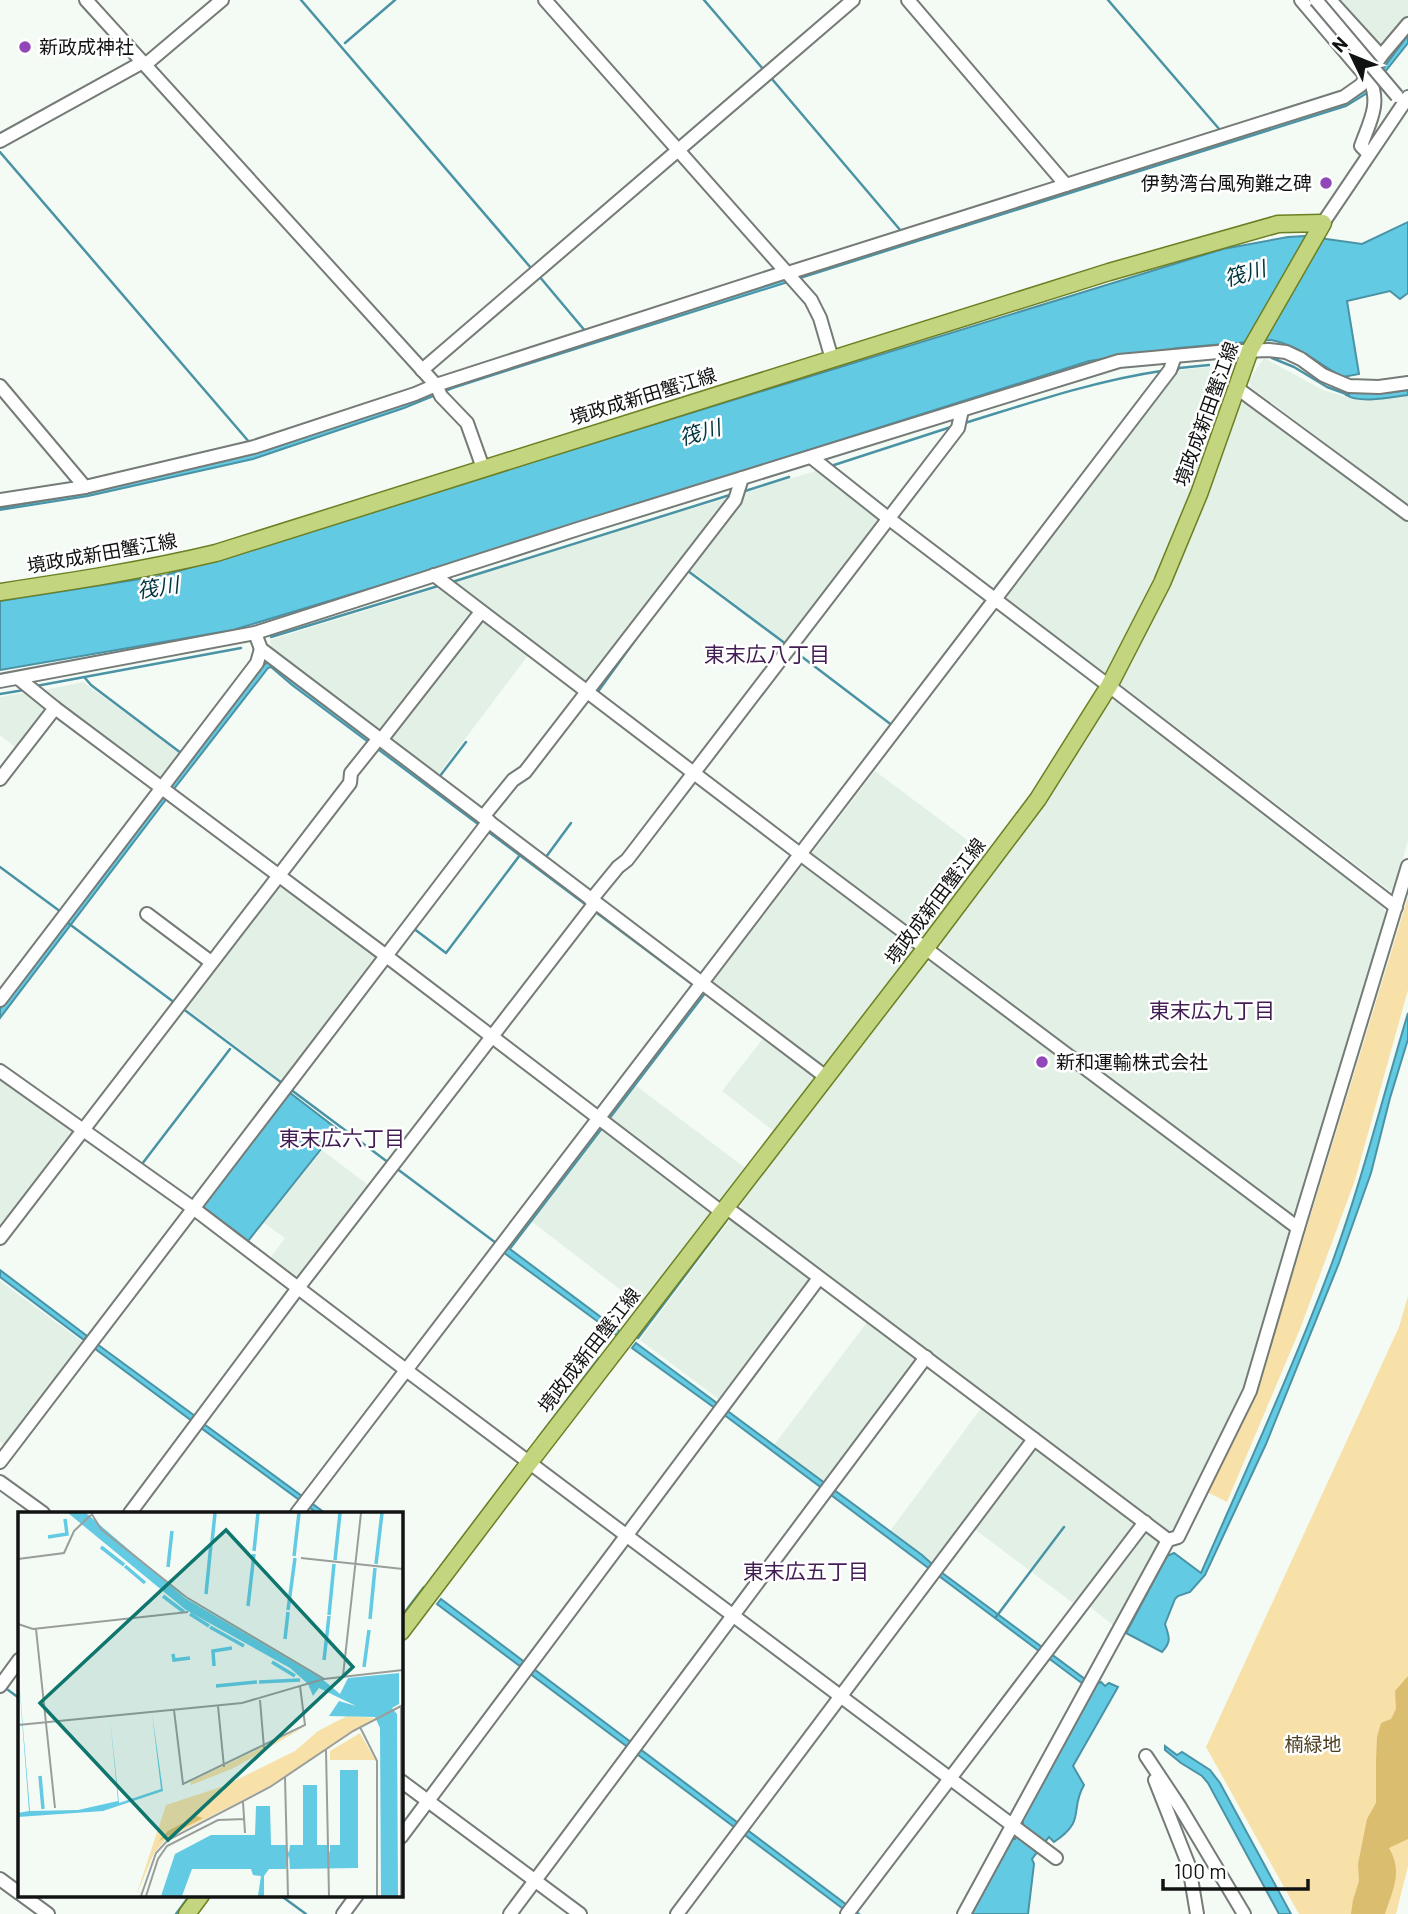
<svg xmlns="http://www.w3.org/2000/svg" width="1408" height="1914" viewBox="0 0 1408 1914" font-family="Barlow,'Noto Sans JP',sans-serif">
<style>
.built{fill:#e3f0e6}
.green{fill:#f7e1a9}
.forest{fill:#dbbd70}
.water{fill:#63cae4;stroke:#4a93a5;stroke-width:2}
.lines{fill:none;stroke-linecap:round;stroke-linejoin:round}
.stream{stroke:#4a93a5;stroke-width:2.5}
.minor-casing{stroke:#757b76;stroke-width:16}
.major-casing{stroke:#6c7f23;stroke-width:19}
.minor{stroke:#fff;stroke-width:12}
.major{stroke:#c4d580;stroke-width:16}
.minor-bridge-casing{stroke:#757b76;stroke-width:16;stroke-linecap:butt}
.minor-bridge{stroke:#fff;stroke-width:12}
.poi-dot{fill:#9247b9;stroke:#fff;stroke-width:2.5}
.labels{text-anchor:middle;stroke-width:5;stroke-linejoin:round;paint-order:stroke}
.poi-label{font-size:19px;fill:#111312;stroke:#fff;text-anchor:start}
.street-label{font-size:19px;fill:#111312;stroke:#fff}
.park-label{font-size:19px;fill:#4c3f1e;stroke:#fff}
.water-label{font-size:21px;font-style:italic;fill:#00343e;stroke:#fff}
.neighbourhood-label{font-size:21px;fill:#411d53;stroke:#fff}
.inset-river{fill:none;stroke:#63cae4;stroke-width:3.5}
.inset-road{fill:none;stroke:#999e9a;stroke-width:2}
.view{fill:#0f766e;fill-opacity:0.15;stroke:#0f766e;stroke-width:3.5}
.inset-edge{fill:none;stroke:#111312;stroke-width:3.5}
</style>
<rect width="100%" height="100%" fill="#f4fbf5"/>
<g class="built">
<path d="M 1336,0 L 1408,0 L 1408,17 L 1384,45 L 1373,43 Z"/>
<path d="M 1264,358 L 1323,390 L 1350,398 L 1364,399 L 1408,394 L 1408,505 L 1251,387 L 1249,380 Z"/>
<path d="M 1217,366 L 1227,381 L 1190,491 L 1153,580 L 1103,677 L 1003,602 L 1180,370 Z"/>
<path d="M 1247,402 L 1408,522 L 1408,841 L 1394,889 L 1390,891 L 1121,685 L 1121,681 L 1169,588 L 1207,497 L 1240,404 Z"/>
<path d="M 819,470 L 881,518 L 787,643 L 689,569 L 742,493 Z"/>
<path d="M 731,497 L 587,684 L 450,583 L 633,526 Z"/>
<path d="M 441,587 L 475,612 L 381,733 L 271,647 L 270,640 Z"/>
<path d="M 484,619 L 529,654 L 438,775 L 389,739 L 479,620 Z"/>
<path d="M 83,682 L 181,754 L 160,782 L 39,691 Z"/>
<path d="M 28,692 L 48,708 L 19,750 L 0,735 L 0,697 Z"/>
<path d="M 1117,701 L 1382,905 L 1387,916 L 1296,1212 L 1291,1214 L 942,950 L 941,942 L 1045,805 L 1109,702 Z"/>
<path d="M 875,771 L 986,854 L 920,940 L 809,857 Z"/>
<path d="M 805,862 L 916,946 L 823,1067 L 820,1068 L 711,984 Z"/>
<path d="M 281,882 L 379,955 L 284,1082 L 183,1006 Z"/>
<path d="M 931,962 L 1286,1228 L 1290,1237 L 1243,1391 L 1174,1529 L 1168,1531 L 741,1210 L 741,1202 L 923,964 Z"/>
<path d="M 765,1036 L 820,1077 L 776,1133 L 722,1091 Z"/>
<path d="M 0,1078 L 73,1128 L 75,1132 L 0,1233 Z"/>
<path d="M 635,1085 L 748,1170 L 723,1202 L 718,1203 L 608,1120 Z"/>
<path d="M 603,1127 L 714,1213 L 643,1307 L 531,1221 Z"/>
<path d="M 322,1150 L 372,1188 L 297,1281 L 268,1261 L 285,1238 L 264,1223 Z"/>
<path d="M 731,1218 L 811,1279 L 721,1401 L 640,1340 Z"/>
<path d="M 0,1281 L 84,1343 L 6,1446 L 0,1441 Z"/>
<path d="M 868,1321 L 920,1361 L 827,1484 L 774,1445 Z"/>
<path d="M 982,1407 L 1025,1439 L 1026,1443 L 934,1566 L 890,1531 Z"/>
<path d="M 1036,1447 L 1136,1523 L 1137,1527 L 1077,1606 L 973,1528 Z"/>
<path d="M 1144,1529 L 1161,1541 L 1117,1628 L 1086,1604 Z"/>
</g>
<g class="green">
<path d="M 1408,897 L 1408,990 L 1355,1180 L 1300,1329 L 1227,1502 L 1207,1492 L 1255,1397 Z"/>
<path d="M 1408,1296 L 1408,1866 L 1396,1914 L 1299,1914 L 1206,1747 L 1399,1327 Z"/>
</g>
<path class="forest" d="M 1408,1676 L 1408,1839 L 1389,1848 C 1403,1872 1393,1889 1385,1914 L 1351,1914 L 1353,1900 L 1359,1881 L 1358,1864 L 1367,1819 L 1376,1803 L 1376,1760 L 1377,1737 L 1381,1723 L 1391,1719 L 1396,1709 L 1395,1691 Z"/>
<g class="water">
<path d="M 1408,35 L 1408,43 L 1369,92 L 1346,106 L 509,370 L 453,388 L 404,408 L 253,459 L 88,496 L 0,510 L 0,508 L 88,493 L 267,450 L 506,368 L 1322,110 L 1360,94 L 1384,67 Z"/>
<path d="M 1408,222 L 1408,293 L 1400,299 L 1390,291 L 1347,301 L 1359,374 L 1343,377 C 1318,364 1299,345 1271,340 L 1178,348 L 1089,361 L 425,572 L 233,630 L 0,670 L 0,601 L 166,575 L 1223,249 L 1288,237 L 1305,236 L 1362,244 Z"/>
<path d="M 1408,390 L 1408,395 C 1392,397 1360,404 1346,395 L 1350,392 L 1387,393 Z"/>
<path d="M 269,661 L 697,983 L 694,986 L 292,685 L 271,667 L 268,668 L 174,789 L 0,1018 L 0,1009 L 260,668 Z"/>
<path d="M 702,991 L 707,991 L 510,1249 L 622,1333 L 616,1335 L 503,1252 Z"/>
<path d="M 1408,1013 L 1408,1039 L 1390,1098 L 1371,1173 L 1339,1263 L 1266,1444 L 1205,1575 L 1190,1592 L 1178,1596 L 1175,1599 L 1165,1624 C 1169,1637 1172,1641 1162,1652 L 1126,1633 L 1167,1556 L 1174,1553 L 1201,1573 C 1246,1470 1293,1368 1332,1263 C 1362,1181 1383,1096 1408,1013 Z"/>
<path d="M 289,1092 L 337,1129 L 248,1241 L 202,1206 Z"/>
<path d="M 0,1270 L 87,1336 L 84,1340 L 0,1277 Z"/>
<path d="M 636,1343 L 922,1555 L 941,1572 L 1093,1685 L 1101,1682 L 1105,1686 L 1109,1683 L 1118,1687 L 1073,1766 L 1084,1785 C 1069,1811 1087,1820 1054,1842 L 1049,1837 L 1032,1859 L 1034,1864 L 1028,1914 L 970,1914 L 1011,1839 L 1015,1839 L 1023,1828 L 1023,1816 L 1092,1693 L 1091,1690 L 723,1414 L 632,1348 Z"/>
<path d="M 97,1344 L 195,1416 L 192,1421 L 94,1348 Z"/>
<path d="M 204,1424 L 325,1513 L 317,1513 L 201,1428 Z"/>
<path d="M 441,1599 L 859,1914 L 850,1914 L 437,1604 Z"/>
<path d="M 1165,1746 L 1177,1755 L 1182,1752 L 1210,1770 L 1220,1783 L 1291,1914 L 1279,1914 L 1208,1783 L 1202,1776 L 1181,1763 L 1165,1750 Z"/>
</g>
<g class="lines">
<g class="stream">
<path d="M 301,0 L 531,268"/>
<path d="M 704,0 L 763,69"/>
<path d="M 1108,0 L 1220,130"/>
<path d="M 345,43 L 395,0"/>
<path d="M 772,79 L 901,231"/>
<path d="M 0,152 L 250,443"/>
<path d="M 539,276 L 586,332"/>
<path d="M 1272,358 L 1294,367 L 1327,387 L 1349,395"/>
<path d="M 965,423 C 1030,403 1094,381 1161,371"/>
<path d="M 1130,432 L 1179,368 L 1209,365"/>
<path d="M 831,466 L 951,427"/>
<path d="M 745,491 L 789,477"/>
<path d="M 688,571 L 786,644"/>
<path d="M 452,582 L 733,494"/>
<path d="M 271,637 L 438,586"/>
<path d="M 793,650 L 893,726"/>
<path d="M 85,678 L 91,685 L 181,753"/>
<path d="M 36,686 L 241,648"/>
<path d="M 597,693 L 646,625"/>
<path d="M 0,694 L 24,690"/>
<path d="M 440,776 L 466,742"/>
<path d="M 546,857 L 571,823"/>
<path d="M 0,867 L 61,912"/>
<path d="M 68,923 L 175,1003"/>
<path d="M 413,928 L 446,953 L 520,855"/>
<path d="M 182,1008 L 282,1083"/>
<path d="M 290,1089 L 389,1163"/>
<path d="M 142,1164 L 230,1049"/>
<path d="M 396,1168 L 496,1243"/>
<path d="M 638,1338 L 726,1221"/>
<path d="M 538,1438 L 599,1358"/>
<path d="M 431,1579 L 506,1480"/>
<path d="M 401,1617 L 424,1587"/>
<path d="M 996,1617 L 1064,1527"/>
<path d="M 4,1687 L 19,1698"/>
<path d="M 280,1895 L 306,1914"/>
<path d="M 176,1914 L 190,1895"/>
</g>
<defs>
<g id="minor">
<path d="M 86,0 L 436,385 L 441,396 L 467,423 L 483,468"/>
<path d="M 545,0 L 811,300 L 820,318 L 832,359"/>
<path d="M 908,0 L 1066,185"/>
<path d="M 1301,0 L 1370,81 C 1381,104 1369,123 1361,146 L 1369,154"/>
<path d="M 1330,0 L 1381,56"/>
<path d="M 145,65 L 222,0"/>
<path d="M 0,141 L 143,62"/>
<path d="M 1323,223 L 1408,97"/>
<path d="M 788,273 L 1344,97 L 1361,85 L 1381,56 L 1408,24"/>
<path d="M 422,370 L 853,0"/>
<path d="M 0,386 L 85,487"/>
<path d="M 1237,388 L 1408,514"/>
<path d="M 811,457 L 888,518 L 1109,686 L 1396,907"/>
<path d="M 0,500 L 85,487 L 254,447 L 415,394 L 436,385 L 786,272"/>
<path d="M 434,575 L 800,854 L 1298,1228"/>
<path d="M 255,633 L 261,649 L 826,1077"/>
<path d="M 18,678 L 55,708 L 385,955 L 723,1213"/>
<path d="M 0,681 L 255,633 L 581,528 L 1119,361 L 1218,352 L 1269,350 L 1286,352 L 1301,359 L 1323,375 L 1349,386 L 1379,387 L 1408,383"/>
<path d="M 381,740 L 481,612"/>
<path d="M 0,779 L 55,708"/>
<path d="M 483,817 L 513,780 L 525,772 L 735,500 L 742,478"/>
<path d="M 591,900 L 618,867 L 627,860 L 958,428 L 962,410"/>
<path d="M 147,914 L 211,962"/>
<path d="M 0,1000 L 257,663 L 261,649"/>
<path d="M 0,1071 L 193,1208 L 406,1370 L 1056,1858"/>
<path d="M 727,1208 L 1168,1540"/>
<path d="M 0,1238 L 350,783 L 351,773 L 379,738"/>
<path d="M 0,1462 L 489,821"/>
<path d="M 0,1482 L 43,1513"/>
<path d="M 130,1513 L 298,1288 L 595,903"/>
<path d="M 297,1513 L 1170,370 L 1175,356"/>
<path d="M 0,1686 L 19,1660"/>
<path d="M 1146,1756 L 1180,1807 L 1244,1914"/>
<path d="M 1155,1780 L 1189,1866 L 1197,1914"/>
<path d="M 401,1781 L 580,1914"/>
<path d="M 401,1837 L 819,1278"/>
<path d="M 0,1879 L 19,1893"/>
<path d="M 22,1895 L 48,1914"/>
<path d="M 343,1914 L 357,1895"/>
<path d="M 510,1914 L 926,1357"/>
<path d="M 677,1914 L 1034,1439"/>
<path d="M 847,1914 L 1145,1522"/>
<path d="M 964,1914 L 1168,1540 L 1178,1537 L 1250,1391 L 1298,1228 L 1408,866"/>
</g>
<g id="major">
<path d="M 0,592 C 73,581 145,570 216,553 L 1109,272 L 1278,224 L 1323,223 L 1250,350 L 1199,494 L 1162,583 L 1109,686 L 1038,799 L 925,949 L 529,1463 L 401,1632"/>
<path d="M 187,1914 L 201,1895"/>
</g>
</defs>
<use href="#minor" class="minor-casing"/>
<use href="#major" class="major-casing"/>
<use href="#minor" class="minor"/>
<use href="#major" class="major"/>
<defs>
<path id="minor-bridge" d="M 1316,0 L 1397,96"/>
</defs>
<use href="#minor-bridge" class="minor-bridge-casing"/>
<use href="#minor-bridge" class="minor-bridge"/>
</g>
<g class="poi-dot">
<circle cx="25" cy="47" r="7"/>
<circle cx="1326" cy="183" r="7"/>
<circle cx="1042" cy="1062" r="7"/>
</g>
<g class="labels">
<g class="poi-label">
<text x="39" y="54">新政成神社</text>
<text x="1312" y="190" text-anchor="end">伊勢湾台風殉難之碑</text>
<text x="1056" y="1069">新和運輸株式会社</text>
</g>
<g class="street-label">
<text transform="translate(643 396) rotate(-17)" y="7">境政成新田蟹江線</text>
<text transform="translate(1206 414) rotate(-70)" y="7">境政成新田蟹江線</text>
<text transform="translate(102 553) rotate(-10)" y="7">境政成新田蟹江線</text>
<text transform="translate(935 901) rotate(-53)" y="7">境政成新田蟹江線</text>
<text transform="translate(589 1350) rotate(-52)" y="7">境政成新田蟹江線</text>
</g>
<g class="park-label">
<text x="1313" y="1751">楠緑地</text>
</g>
<g class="water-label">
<text transform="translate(1245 274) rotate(-16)" y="7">筏川</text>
<text transform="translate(700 433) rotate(-16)" y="7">筏川</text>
<text transform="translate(158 588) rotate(-9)" y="7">筏川</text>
</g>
<g class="neighbourhood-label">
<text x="767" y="662">東末広八丁目</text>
<text x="1212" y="1018">東末広九丁目</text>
<text x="342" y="1146">東末広六丁目</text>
<text x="806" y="1579">東末広五丁目</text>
</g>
</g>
<g transform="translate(18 1512)">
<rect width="385" height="385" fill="#f4fbf5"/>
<path d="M 329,204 L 357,206 L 252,274 L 148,327 L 136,341 L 118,384 L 148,293 L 206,274 L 277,239 L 300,219 ZM 288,214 L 216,256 L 173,273 L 172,270 ZM 342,221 L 357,248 L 312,248 L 312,239 Z" fill="#f7e1a9"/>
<path d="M 178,304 L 185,306 L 141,329 L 150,319 Z" fill="#dbbd70"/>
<path d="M 50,1 L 68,1 L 167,86 L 303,166 L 322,182 L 330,166 L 381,161 L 381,192 L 374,196 L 379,202 L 380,384 L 363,384 L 362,216 L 357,205 L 311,204 L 321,189 L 338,194 L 301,176 L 295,184 L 290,172 L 272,156 L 168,98 ZM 0,156 L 12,299 L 60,298 L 100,289 L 92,206 L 101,291 L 143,277 L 134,201 L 145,279 L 85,299 L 0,305 L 0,301 L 11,299 ZM 322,258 L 340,258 L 340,356 L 272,357 L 271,343 L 268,357 L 251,357 L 246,364 L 246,384 L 240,384 L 243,364 L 235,363 L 233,357 L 174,357 L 164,384 L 143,384 L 157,342 L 193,323 L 237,323 L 238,294 L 252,294 L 253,333 L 268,333 L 271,341 L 272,333 L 285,333 L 285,273 L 299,273 L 299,333 L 309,333 L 312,341 L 312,333 L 322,333 Z" fill="#63cae4"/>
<path class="inset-river" d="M 30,25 L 49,22 L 47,7M 194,30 L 197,1M 83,35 L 106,53M 236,39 L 240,1M 276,44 L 281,1M 317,48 L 322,1M 358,52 L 364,1M 107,54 L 127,71M 150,55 L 154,19M 188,82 L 193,32M 145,84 L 166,100M 230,94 L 236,42M 270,98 L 277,46M 172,102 L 191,114M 311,103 L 316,52M 352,107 L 357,56M 192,115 L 226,134M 267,127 L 270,100M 155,142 L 156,148 L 172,146M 306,148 L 311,104M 254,150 L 277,164M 196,154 L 195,139 L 214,136M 346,155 L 351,118M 241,170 L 282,168M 198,174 L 239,170M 22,264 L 25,297"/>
<path class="inset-road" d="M 283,46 L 385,57M 0,47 L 46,41 L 56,19 L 75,1M 0,112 L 15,117 L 170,100M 18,117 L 37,296M 325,164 L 343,1M 306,167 L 385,158M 242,188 L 246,236M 200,194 L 206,255M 383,194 L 383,384M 156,198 L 165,272 L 287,213 L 282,174M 0,213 L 224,191 L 306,167 L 168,85 L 83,17 L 73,1M 342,215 L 359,249 L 359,384M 308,238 L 311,384M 267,265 L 270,384M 225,290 L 227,321M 123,384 L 138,341 L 150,328 L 252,275 L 335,219 L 385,193M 128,384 L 140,347 L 149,334 L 200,308 L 226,307"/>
<path class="view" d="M 208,18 L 335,155 L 150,328 L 22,191 Z"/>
<rect width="385" height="385" class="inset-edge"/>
</g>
<g transform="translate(1352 56) rotate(313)" stroke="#ffffff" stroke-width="5" paint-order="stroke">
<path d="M0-5L12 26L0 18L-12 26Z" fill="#111312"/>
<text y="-10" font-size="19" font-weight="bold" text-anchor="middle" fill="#111312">N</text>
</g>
<path d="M1163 1879v10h145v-10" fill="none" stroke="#111312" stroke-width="3.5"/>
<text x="1174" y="1879" font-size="21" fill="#111312" stroke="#ffffff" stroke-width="5" paint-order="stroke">100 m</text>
</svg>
